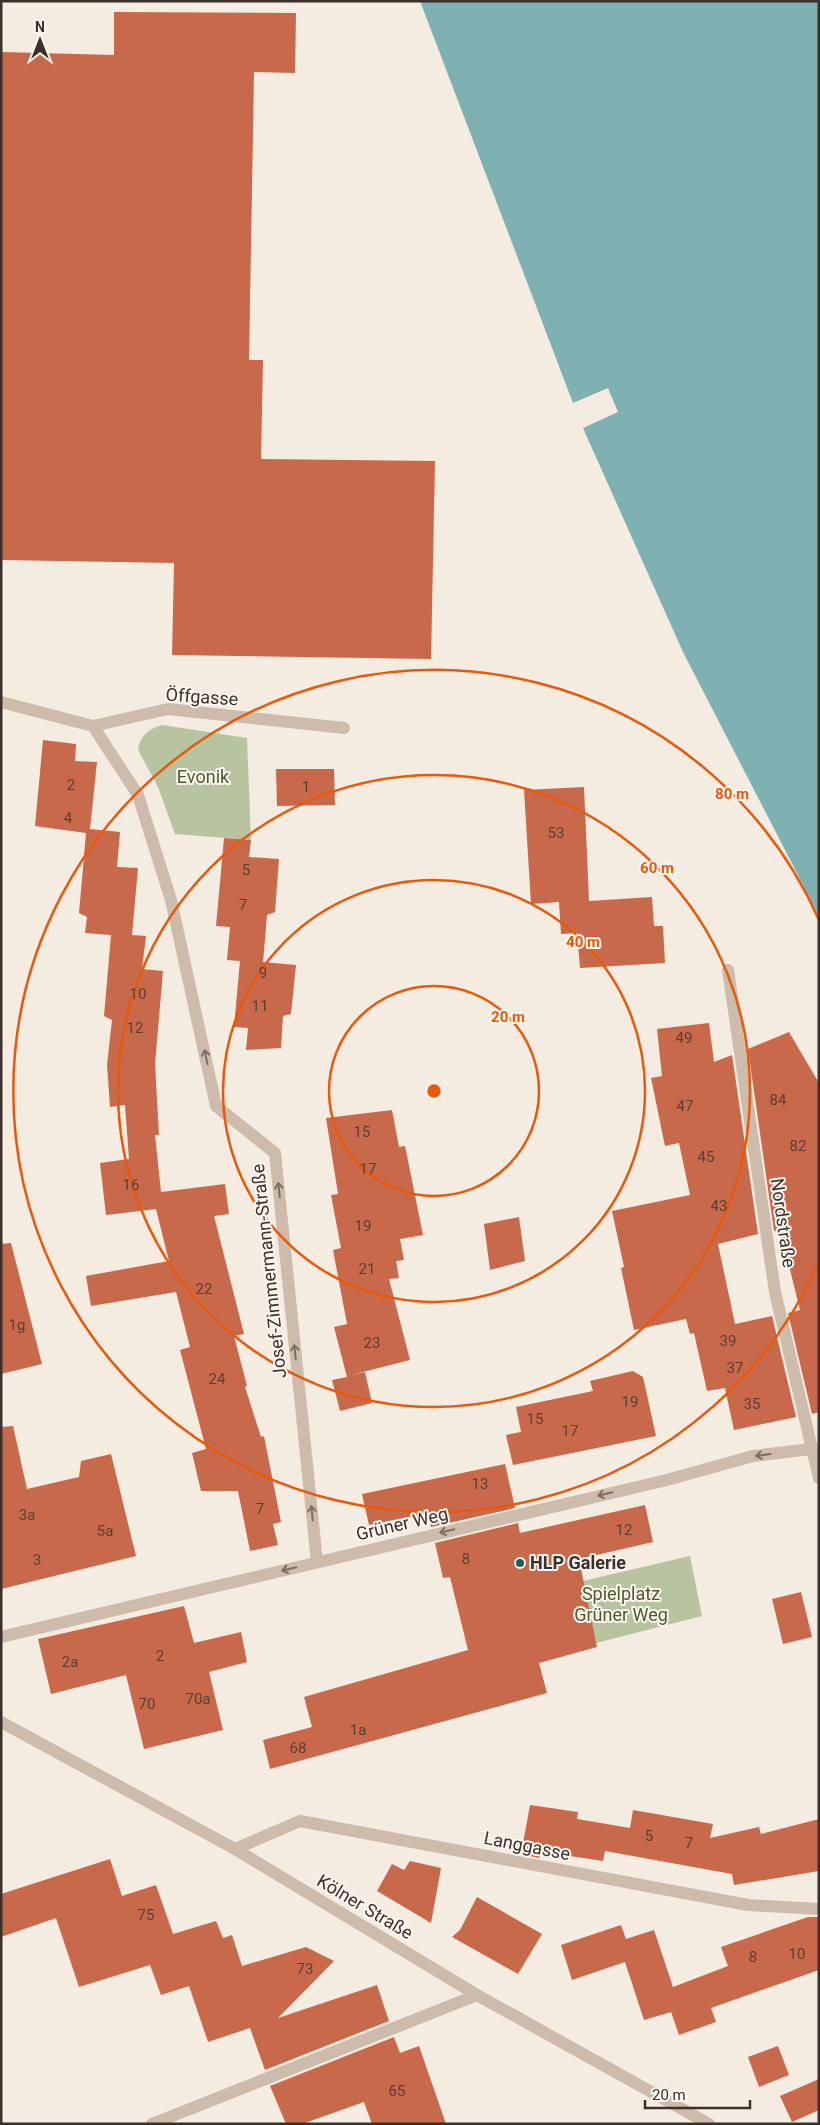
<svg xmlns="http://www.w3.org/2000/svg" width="820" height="2125" viewBox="0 0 820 2125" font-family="Roboto,sans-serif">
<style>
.green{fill:#b8c4a0}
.water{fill:#7fb0b2}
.building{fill:#c8694b}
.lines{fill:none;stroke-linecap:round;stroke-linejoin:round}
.minor{stroke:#cdbbac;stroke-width:12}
.oneway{stroke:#7d6f65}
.ring{fill:none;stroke:#e8590c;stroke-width:2.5}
.poi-dot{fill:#1f5a5e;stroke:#fbf5ee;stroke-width:2}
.labels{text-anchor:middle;stroke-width:4;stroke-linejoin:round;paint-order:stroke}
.number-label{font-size:15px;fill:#5e3e33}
.street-label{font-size:18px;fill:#3b302b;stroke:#fbf5ee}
.park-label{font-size:18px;fill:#4a5a2e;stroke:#fbf5ee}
.poi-label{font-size:18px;font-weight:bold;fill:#3b302b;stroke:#fbf5ee;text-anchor:start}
.centre{fill:#e8590c;stroke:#fbf5ee;stroke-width:2.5}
.ring-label{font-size:15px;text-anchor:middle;font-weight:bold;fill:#e8590c;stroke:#fbf5ee;stroke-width:4;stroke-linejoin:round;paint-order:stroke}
</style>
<rect width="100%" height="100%" fill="#f4ebe1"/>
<g class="green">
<path d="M 162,725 L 247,738 L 251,840 L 175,834 L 158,787 L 138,750 C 140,735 149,729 162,725 Z"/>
<path d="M 690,1556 L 702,1616 L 596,1643 L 583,1581 Z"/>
</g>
<path class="water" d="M 420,1 L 819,1 L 819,916 L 683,652 L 583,428 L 618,412 L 608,388 L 573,403 Z"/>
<g class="building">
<path d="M 114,12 L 296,13 L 295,73 L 254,72 L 249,360 L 263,360 L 261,459 L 435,461 L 431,659 L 172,655 L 174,563 L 1,560 L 1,52 L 114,55 Z"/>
<path d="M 43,740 L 76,744 L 75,761 L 97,762 L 90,829 L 120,832 L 117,867 L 138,868 L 132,935 L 146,936 L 142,969 L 163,971 L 155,1064 L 159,1135 L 155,1135 L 161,1192 L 225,1184 L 229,1214 L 214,1216 L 244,1334 L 234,1336 L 247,1386 L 245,1387 L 261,1437 L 264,1436 L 281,1522 L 273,1524 L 278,1545 L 250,1551 L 238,1491 L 201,1491 L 192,1453 L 206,1449 L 180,1350 L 190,1347 L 176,1292 L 91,1306 L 86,1276 L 169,1261 L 156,1209 L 106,1215 L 100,1163 L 129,1159 L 125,1105 L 110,1107 L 107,1065 L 112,1020 L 104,1016 L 111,935 L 85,933 L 87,917 L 79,913 L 86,833 L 35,826 Z"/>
<path d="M 276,769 L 334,769 L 335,805 L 277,806 Z"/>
<path d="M 584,787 L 589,901 L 652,897 L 654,926 L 663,926 L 665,963 L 580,968 L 577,933 L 561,934 L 559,902 L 531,904 L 524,790 Z"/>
<path d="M 224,838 L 251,840 L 249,857 L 279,859 L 275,912 L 267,915 L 263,962 L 296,965 L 291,1014 L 283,1016 L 281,1048 L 246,1050 L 248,1028 L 234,1027 L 240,961 L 227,960 L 230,927 L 216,926 Z"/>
<path d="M 709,1023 L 714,1062 L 732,1055 L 758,1234 L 718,1244 L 735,1324 L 772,1316 L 796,1417 L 734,1430 L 725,1388 L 707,1391 L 694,1333 L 690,1334 L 686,1319 L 634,1330 L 621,1268 L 624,1267 L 612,1211 L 690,1195 L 679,1143 L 665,1146 L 651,1078 L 662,1076 L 657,1029 Z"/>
<path d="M 789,1032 L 819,1083 L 819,1412 L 812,1414 L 788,1313 L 800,1310 L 780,1229 L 774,1231 L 748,1049 Z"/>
<path d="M 392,1110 L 399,1147 L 405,1146 L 423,1235 L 400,1239 L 404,1260 L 396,1261 L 399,1278 L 389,1279 L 410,1360 L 351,1375 L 365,1372 L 372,1403 L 340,1411 L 332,1380 L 347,1377 L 334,1327 L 347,1324 L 333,1250 L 341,1248 L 331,1195 L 338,1194 L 326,1118 Z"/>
<path d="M 519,1217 L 525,1261 L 490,1270 L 484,1224 Z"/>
<path d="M 11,1243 L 42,1364 L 1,1374 L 1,1244 Z"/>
<path d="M 633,1371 L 643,1377 L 656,1436 L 513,1465 L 506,1435 L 521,1432 L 516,1407 L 593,1391 L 590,1381 Z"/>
<path d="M 13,1426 L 27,1489 L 79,1477 L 81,1461 L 111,1454 L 136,1556 L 1,1589 L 1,1427 Z"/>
<path d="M 505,1464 L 515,1508 L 431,1527 L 428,1513 L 369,1525 L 362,1494 Z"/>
<path d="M 645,1505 L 653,1542 L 579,1559 L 597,1647 L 539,1663 L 547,1693 L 270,1769 L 263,1740 L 312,1727 L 304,1697 L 468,1650 L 450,1577 L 443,1578 L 435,1543 L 518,1523 L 520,1533 Z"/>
<path d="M 801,1592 L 812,1637 L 783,1644 L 772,1599 Z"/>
<path d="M 184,1606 L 194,1643 L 241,1632 L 247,1662 L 209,1672 L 223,1730 L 144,1749 L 126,1675 L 51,1694 L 38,1639 Z"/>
<path d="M 530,1805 L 578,1812 L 577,1819 L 630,1828 L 633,1810 L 713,1824 L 710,1838 L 759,1827 L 761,1834 L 819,1819 L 819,1871 L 734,1885 L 732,1874 L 605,1851 L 603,1861 L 570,1856 L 570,1858 L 544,1853 L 539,1858 L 521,1854 Z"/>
<path d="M 110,1859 L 122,1896 L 156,1885 L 173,1934 L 216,1921 L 223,1938 L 232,1935 L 242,1966 L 306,1947 L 334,1961 L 278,2018 L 377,1985 L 389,2021 L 265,2070 L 250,2028 L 208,2042 L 189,1986 L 161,1995 L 150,1965 L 79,1987 L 56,1918 L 1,1937 L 1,1894 Z"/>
<path d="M 410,1861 L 441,1868 L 431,1923 L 377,1891 L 392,1864 L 404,1870 Z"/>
<path d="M 477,1897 L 542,1934 L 518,1974 L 452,1937 L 460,1930 Z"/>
<path d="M 808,1917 L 819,1917 L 819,1970 L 711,2008 L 716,2022 L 679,2035 L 671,2012 L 644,2020 L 625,1962 L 572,1980 L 561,1945 L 621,1925 L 626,1939 L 654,1930 L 673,1987 L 728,1966 L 721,1947 Z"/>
<path d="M 394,2037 L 400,2053 L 419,2046 L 446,2124 L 372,2124 L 364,2102 L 302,2124 L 286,2124 L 270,2086 Z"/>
<path d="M 778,2046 L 789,2075 L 759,2087 L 748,2057 Z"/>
<path d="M 819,2079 L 819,2110 L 792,2122 L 780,2096 Z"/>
</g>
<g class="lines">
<g class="minor">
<path d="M 1,702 L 93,726 L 168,709 L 344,728"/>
<path d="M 93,726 L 138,795 L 171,900 L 216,1106 L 275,1153 L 317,1562"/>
<path d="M 728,970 L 775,1292 L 819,1478"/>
<path d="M 1,1637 L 667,1480 L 753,1456 L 811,1449"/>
<path d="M 1,1722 L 235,1849 L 477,1995 L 709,2124"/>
<path d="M 235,1849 L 300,1821 L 748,1905 L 819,1909"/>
<path d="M 152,2124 L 477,1995"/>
</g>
</g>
<defs><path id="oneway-shaft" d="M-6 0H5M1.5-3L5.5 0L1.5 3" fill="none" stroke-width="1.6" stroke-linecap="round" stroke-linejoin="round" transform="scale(1.25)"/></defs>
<g class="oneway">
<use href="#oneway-shaft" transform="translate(206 1057) rotate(-102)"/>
<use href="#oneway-shaft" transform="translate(279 1190) rotate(-96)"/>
<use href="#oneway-shaft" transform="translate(295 1352) rotate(-96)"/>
<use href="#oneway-shaft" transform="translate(763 1455) rotate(173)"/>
<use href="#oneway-shaft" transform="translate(605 1494) rotate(167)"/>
<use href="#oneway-shaft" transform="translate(312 1513) rotate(-96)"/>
<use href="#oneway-shaft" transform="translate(447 1531) rotate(167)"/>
<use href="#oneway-shaft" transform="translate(289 1569) rotate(167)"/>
</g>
<g class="ring">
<circle cx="434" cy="1091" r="105"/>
<circle cx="434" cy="1091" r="211"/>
<circle cx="434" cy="1091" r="316"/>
<path d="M819 1262A421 421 0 1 1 819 920"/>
</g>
<circle class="poi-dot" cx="520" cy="1563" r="5"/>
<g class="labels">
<g class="number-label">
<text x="71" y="790">2</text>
<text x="306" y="792">1</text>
<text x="68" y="823">4</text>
<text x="556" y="838">53</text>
<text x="246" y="875">5</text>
<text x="243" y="910">7</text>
<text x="263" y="978">9</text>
<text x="138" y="999">10</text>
<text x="260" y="1011">11</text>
<text x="135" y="1033">12</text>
<text x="684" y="1043">49</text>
<text x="778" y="1105">84</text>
<text x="685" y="1111">47</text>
<text x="362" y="1137">15</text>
<text x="798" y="1151">82</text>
<text x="706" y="1162">45</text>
<text x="368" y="1174">17</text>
<text x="131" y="1190">16</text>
<text x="719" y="1211">43</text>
<text x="363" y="1231">19</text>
<text x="367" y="1274">21</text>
<text x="204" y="1294">22</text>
<text x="17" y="1330">1g</text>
<text x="728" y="1346">39</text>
<text x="372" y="1348">23</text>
<text x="735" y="1373">37</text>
<text x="217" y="1384">24</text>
<text x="630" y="1407">19</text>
<text x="752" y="1409">35</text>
<text x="535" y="1424">15</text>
<text x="570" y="1436">17</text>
<text x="480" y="1489">13</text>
<text x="260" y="1514">7</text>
<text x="27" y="1520">3a</text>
<text x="624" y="1535">12</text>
<text x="105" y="1536">5a</text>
<text x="466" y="1564">8</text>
<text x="37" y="1565">3</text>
<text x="160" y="1661">2</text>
<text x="70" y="1667">2a</text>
<text x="198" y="1704">70a</text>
<text x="147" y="1709">70</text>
<text x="358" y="1735">1a</text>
<text x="298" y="1753">68</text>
<text x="649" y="1841">5</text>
<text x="689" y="1848">7</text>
<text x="146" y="1920">75</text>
<text x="797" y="1959">10</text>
<text x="753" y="1962">8</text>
<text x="305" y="1974">73</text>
<text x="397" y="2096">65</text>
</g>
<g class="street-label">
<text transform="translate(202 697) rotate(4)" y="6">Öffgasse</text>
<text transform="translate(783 1223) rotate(82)" y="6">Nordstraße</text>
<text transform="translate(269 1271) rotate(-96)" y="6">Josef-Zimmermann-Straße</text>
<text transform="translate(402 1524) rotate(-13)" y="6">Grüner Weg</text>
<text transform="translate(527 1846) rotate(11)" y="6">Langgasse</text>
<text transform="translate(365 1907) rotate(31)" y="6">Kölner Straße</text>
</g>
<g class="park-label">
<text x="203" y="783">Evonik</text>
<text x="621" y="1600">Spielplatz<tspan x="621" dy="21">Grüner Weg</tspan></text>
</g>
<g class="poi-label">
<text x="530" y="1569">HLP Galerie</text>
</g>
</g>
<circle cx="434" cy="1091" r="8" class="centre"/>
<g class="ring-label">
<text x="732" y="799">80 m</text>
<text x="657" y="873">60 m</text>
<text x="583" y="947">40 m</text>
<text x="508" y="1022">20 m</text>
</g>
<rect width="820" height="2125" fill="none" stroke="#3b302b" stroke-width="5"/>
<g transform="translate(40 40)" stroke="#fbf5ee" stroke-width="4" paint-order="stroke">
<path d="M0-4L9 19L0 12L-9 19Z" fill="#3b302b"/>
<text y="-8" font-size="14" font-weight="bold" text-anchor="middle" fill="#3b302b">N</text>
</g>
<path d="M645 2100v8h105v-8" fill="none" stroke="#3b302b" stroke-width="2.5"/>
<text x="652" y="2100" font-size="15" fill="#3b302b" stroke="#fbf5ee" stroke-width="4" paint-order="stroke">20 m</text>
</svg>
